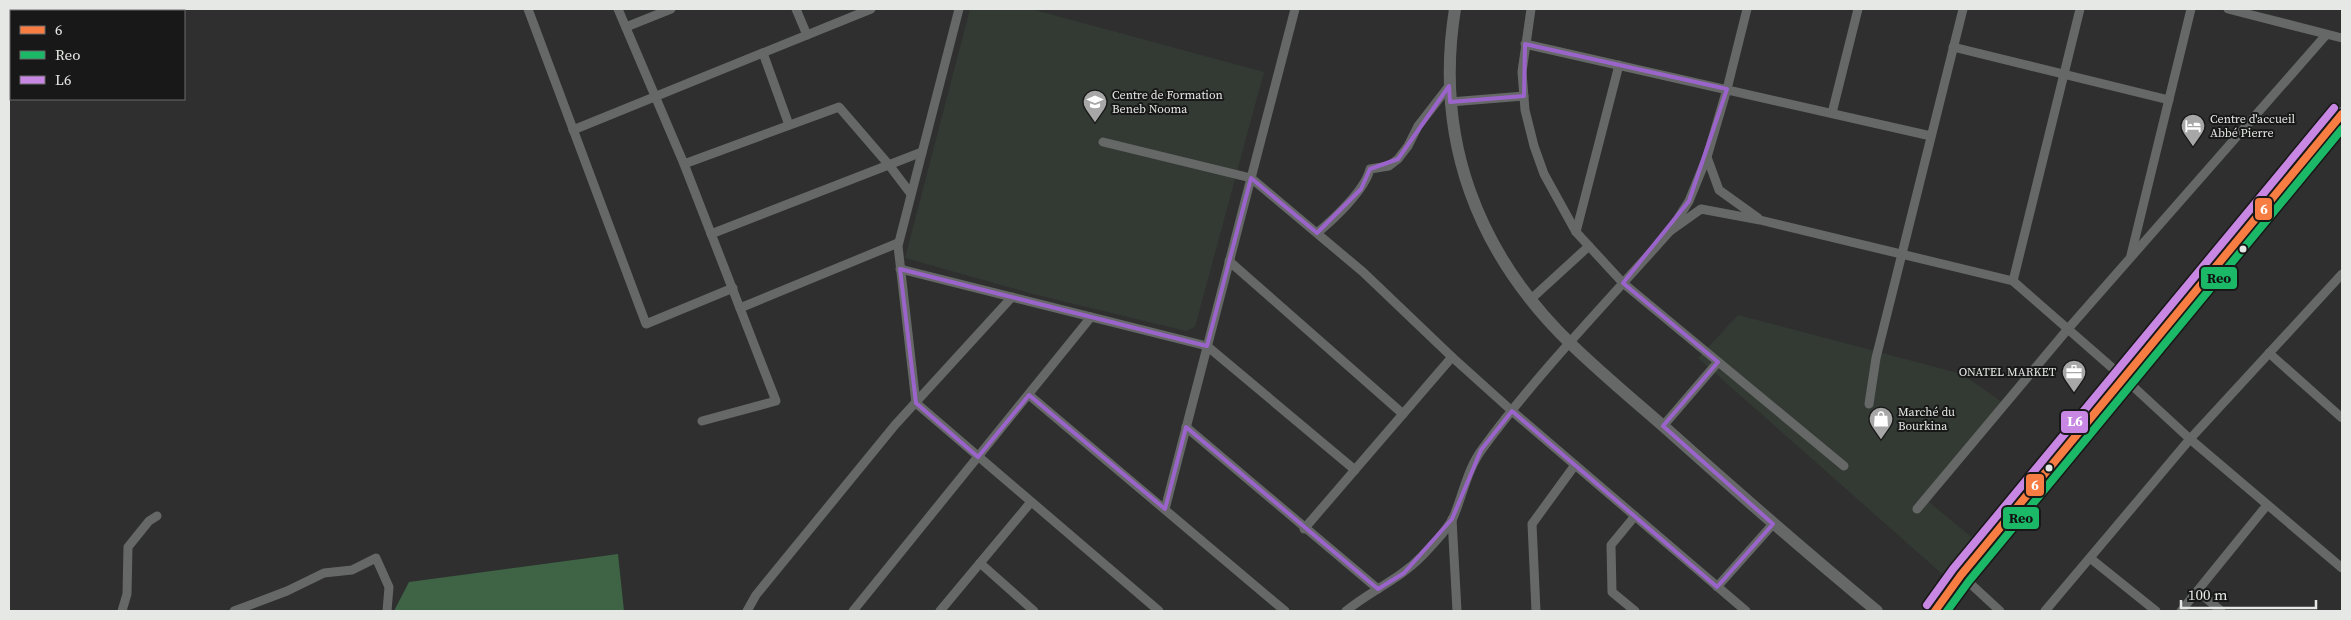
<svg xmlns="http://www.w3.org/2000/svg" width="2351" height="620" viewBox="0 0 2351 620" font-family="'Source Serif 4',serif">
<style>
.built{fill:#333a34}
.forest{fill:#3e6445}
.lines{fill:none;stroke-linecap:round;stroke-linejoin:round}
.street{stroke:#666867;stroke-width:9}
.secondary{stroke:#666867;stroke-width:12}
.primary{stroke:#6d6b70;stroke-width:14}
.bus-1-casing{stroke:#171817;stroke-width:11}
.bus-2-casing{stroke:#171817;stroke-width:11}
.bus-3-casing{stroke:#171817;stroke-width:11}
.bus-1{stroke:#f77d43;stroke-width:8}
.bus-2{stroke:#1ab867;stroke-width:8}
.bus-3{stroke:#c787e3;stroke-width:8}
.marked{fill:none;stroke:#9b64cb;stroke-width:4;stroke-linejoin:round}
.bus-dot{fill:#e6e8e6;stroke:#171817;stroke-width:2}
.labels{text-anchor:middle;stroke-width:4;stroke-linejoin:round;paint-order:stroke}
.poi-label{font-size:12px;fill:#e6e8e6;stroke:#171817;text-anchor:start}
.line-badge{stroke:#171817;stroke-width:2}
.badge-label{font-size:14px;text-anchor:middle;font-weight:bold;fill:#fff}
.pale-badge-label{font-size:14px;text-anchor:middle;font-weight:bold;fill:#111}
</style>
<rect width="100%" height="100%" fill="#2e2f2e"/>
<g class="built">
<path d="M 970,9 L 1031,9 L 1264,72 L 1195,327 L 1186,331 L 1033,294 L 905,258 Z"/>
<path d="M 1738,315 L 1962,374 L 2002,402 L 1923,497 L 1981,545 L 1950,581 L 1698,358 Z"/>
</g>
<path class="forest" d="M 618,554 L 624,611 L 394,611 L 409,582 Z"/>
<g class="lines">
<g class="street">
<path d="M 528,9 L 646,324 L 733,288"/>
<path d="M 618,9 L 684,164 L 776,401 L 702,421"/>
<path d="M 796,9 L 807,35"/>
<path d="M 959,9 L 898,246 L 916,403 L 1159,611"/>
<path d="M 1531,9 L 1522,72 L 1525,110 L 1534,146 L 1544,174 L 1576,232 L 1623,283 L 1844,466"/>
<path d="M 2228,9 L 2342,38"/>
<path d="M 626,27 L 671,9"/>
<path d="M 1525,44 L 1931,136"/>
<path d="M 1953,47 L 2169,100"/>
<path d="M 763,53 L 789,125"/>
<path d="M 1450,102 L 1524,96"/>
<path d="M 1832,113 L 1858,9"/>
<path d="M 573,130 L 871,9"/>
<path d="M 1103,142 L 1251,178 L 1363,272 L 1452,357 L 1512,411 L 1746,611"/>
<path d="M 1707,157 L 1719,190 L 1758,218"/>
<path d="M 684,164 L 839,107 L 889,165 L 911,194"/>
<path d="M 1670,231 L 1701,209 L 1760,220 L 2013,281 L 2125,379 L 2190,439 L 2342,568"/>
<path d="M 1576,232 L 1619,65"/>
<path d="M 1317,233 C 1334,219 1365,190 1370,169 L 1389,166 L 1398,159 L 1408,146 L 1418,126 L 1449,86"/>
<path d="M 711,234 L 922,152"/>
<path d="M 2131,255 L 2191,9"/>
<path d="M 1229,261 L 1403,414"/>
<path d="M 900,269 L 1207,346 L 1355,470"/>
<path d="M 2013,281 L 2080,9"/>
<path d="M 1530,300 L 1589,246"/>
<path d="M 740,308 L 898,243"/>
<path d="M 2269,353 L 2342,418"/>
<path d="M 1029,395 L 1285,611"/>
<path d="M 1869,404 L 1876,358 L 1963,9"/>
<path d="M 1663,426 L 1718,362"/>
<path d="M 1186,427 L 1378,589"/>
<path d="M 1165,509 L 1295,9"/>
<path d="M 1917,509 L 2067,330 L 2326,35"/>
<path d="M 1635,516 L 1611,545 L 1612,592 L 1635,611"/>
<path d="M 1452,519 L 1457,611"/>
<path d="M 1304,529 L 1452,357"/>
<path d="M 2090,558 L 2156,611"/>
<path d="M 980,563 L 1034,611"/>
<path d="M 1961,575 L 2000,611"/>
<path d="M 1717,587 L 1773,524"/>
<path d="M 2198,591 L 2221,611"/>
<path d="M 122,611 L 127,594 L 128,547 L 149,521 L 157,516"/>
<path d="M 234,611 L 287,591 L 324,573 L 352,570 L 376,558 L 389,587 L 387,611"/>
<path d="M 747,611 L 756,595 L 895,425 L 1012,297"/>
<path d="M 853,611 L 1091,317"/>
<path d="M 940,611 L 1031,502"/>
<path d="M 1346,611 C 1370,591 1400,579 1422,556 C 1432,545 1446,532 1453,518 C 1463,495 1467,469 1483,448 C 1538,373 1608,301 1670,231 L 1689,201 L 1707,157 L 1727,89 L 1747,9"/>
<path d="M 1536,611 L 1532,524 L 1575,465"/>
<path d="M 2045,611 L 2190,439 L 2342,274"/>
<path d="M 2181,611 L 2267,505"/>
</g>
<path class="secondary" d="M 1455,9 C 1434,139 1477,253 1571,344 C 1603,375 1637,403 1670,432 C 1738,493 1807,553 1877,611"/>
<path class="primary" d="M 1935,611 L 1961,575 L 2342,114"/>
<defs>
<path id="bus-1" d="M 1935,611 L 1961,575 L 2342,114"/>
<path id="bus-2" d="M 1947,611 L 1969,581 L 2342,129"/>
<path id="bus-3" d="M 1927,605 L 1953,569 L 2334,108"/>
</defs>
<use href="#bus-1" class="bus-1-casing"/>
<use href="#bus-2" class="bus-2-casing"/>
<use href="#bus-3" class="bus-3-casing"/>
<use href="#bus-1" class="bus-1"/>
<use href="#bus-2" class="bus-2"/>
<use href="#bus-3" class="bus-3"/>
</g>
<path class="marked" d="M 1525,44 L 1727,89 L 1689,201 L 1623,283 L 1718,362 L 1663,426 L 1773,524 L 1717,587 L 1512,411 L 1481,450 L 1452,519 L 1404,573 L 1378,589 L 1186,427 L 1165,509 L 1029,395 L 978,457 L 916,403 L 900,269 L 1207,346 L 1251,178 L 1317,233 L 1361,189 L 1370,169 L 1398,159 L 1449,86 L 1450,102 L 1524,96 Z"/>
<defs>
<symbol id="school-pin" viewBox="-11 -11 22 30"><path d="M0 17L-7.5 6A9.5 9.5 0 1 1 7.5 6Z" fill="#a6a7a6" stroke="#171817"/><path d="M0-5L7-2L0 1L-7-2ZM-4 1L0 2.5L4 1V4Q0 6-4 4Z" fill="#fff"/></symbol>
<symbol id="hotel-pin" viewBox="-11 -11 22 30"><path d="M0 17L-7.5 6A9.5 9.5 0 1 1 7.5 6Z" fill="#a6a7a6" stroke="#171817"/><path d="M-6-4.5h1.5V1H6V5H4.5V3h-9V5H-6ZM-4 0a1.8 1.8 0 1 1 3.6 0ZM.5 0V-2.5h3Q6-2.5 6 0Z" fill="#fff"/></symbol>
<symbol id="office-pin" viewBox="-11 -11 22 30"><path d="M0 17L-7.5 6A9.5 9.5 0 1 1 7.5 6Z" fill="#a6a7a6" stroke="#171817"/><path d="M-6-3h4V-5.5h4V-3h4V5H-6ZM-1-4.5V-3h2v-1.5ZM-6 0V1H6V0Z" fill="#fff"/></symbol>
<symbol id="shop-pin" viewBox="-11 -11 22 30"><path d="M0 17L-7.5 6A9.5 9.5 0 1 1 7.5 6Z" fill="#a6a7a6" stroke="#171817"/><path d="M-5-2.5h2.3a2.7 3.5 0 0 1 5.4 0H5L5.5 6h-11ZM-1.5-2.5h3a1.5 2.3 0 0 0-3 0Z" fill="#fff"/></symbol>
</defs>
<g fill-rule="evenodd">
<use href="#school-pin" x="1081" y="88" width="28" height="38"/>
<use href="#hotel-pin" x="2179" y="112" width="28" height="38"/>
<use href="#office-pin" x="2060" y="358" width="28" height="38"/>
<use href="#shop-pin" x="1867" y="405" width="28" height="38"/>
</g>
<g class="bus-dot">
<circle cx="2243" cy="249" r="4.5"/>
<circle cx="2049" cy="468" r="4.5"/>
</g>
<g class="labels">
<g class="poi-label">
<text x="1112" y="99">Centre de Formation<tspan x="1112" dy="14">Beneb Nooma</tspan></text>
<text x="2210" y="123">Centre d'accueil<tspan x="2210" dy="14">Abbé Pierre</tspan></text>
<text x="2056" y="376" text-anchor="end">ONATEL MARKET</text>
<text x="1898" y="416">Marché du<tspan x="1898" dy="14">Bourkina</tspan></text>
</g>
</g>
<g class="line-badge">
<rect x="2254" y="197" width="19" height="24" rx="5" fill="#f77d43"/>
<rect x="2200" y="266" width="38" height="24" rx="5" fill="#1ab867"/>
<rect x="2060" y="410" width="29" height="24" rx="5" fill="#c787e3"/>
<rect x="2025" y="473" width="20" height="24" rx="5" fill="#f77d43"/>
<rect x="2002" y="506" width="38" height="24" rx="5" fill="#1ab867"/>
</g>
<g class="badge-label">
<text x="2264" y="214">6</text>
<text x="2075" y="426">L6</text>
<text x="2035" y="490">6</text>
</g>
<g class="pale-badge-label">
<text x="2219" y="283">Reo</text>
<text x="2021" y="523">Reo</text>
</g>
<rect width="2351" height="620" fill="none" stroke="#e6e8e6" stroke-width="20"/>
<rect x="10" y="10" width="175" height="90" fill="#171817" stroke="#6a6b6a"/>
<rect x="20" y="26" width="25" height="8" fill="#f77d43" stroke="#6a6b6a"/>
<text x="55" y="35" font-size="15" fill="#e6e8e6">6</text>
<rect x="20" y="51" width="25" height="8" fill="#1ab867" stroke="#6a6b6a"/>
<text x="55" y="60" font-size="15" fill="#e6e8e6">Reo</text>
<rect x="20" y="76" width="25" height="8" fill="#c787e3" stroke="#6a6b6a"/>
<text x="55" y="85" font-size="15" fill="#e6e8e6">L6</text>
<path d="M2181 600v8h135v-8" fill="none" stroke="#e6e8e6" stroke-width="2.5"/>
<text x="2188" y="600" font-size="15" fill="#e6e8e6" stroke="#171817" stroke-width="4" paint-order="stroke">100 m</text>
</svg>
